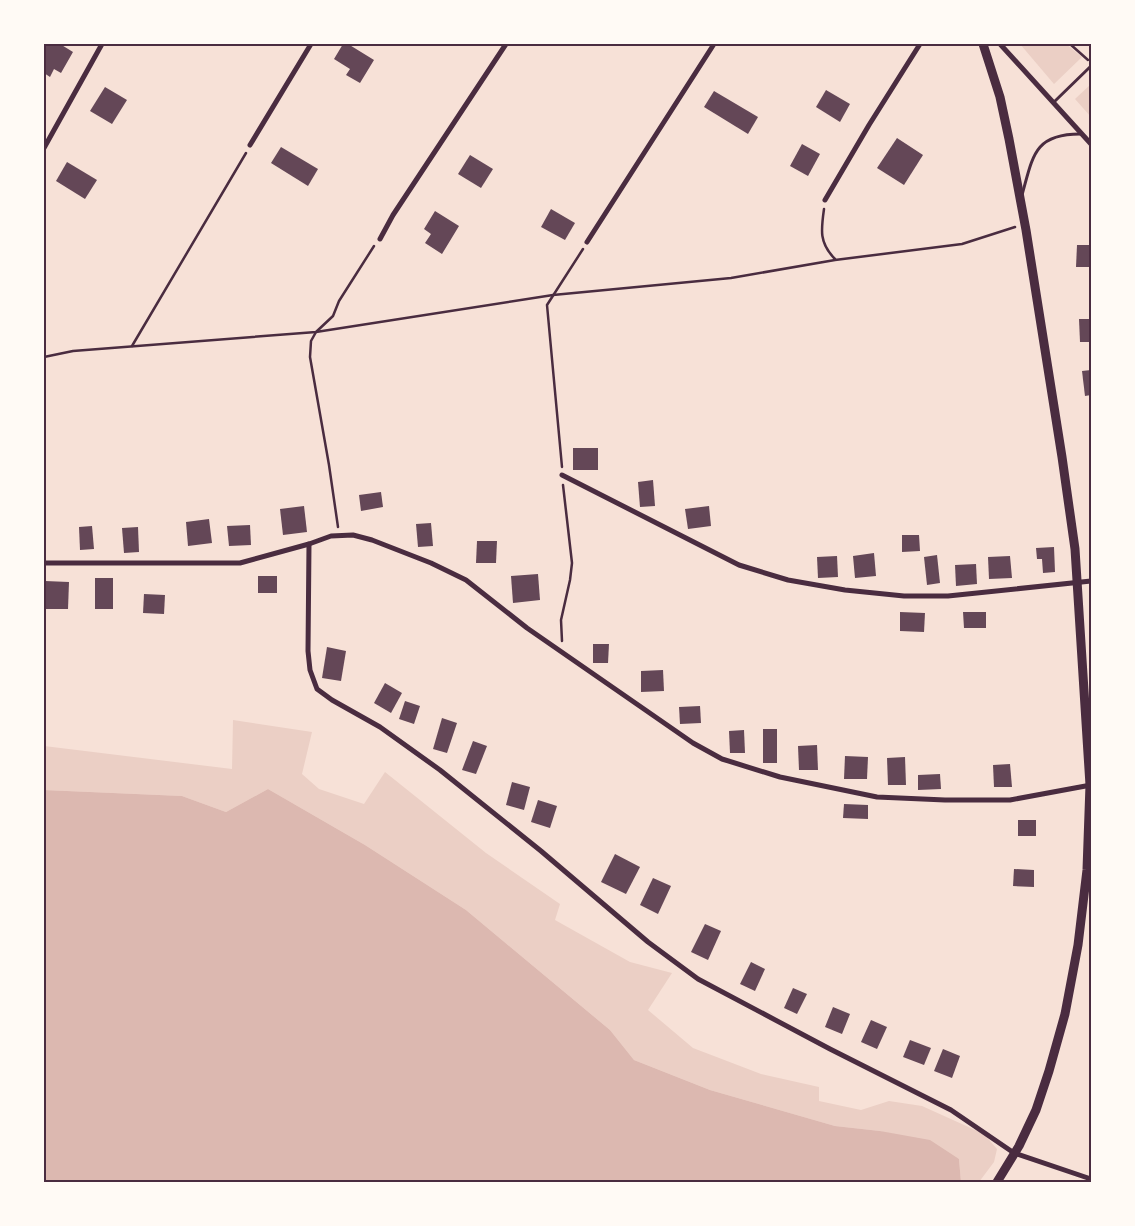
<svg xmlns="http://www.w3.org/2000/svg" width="1135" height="1226" viewBox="0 0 1135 1226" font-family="'Source Serif 4',serif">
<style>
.green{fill:#ebcfc5}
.water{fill:#dcb8b0}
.building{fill:#644757}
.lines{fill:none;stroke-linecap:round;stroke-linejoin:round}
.path{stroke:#4a2c40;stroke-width:2.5}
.service{stroke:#4a2c40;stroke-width:3}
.minor{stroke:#4a2c40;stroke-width:5}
.tertiary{stroke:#4a2c40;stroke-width:9}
.neatline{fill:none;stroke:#4a2c40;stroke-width:2}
</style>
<rect width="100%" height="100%" fill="#f7e1d7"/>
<g class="green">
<path d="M 1020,44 L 1066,44 L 1082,57 L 1054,84 Z"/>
<path d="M 1091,84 L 1091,117 L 1075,99 Z"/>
<path d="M 233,720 L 312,732 L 302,774 L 319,789 L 364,804 L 385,772 L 486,853 L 560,904 L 555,920 L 630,962 L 672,973 L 648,1010 L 693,1048 L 761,1074 L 819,1087 L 819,1101 L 861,1110 L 889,1101 L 922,1106 L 984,1134 L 997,1149 L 994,1162 L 979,1182 L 961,1182 L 959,1159 L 880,1131 L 835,1126 L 710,1090 L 634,1060 L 610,1030 L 466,910 L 365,845 L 268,789 L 226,812 L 182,796 L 44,790 L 44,746 L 232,769 Z"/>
</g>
<path class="water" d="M 268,789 L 365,845 L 466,910 L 610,1030 L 634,1060 L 710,1090 L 835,1126 L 880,1131 L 930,1140 L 959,1159 L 961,1182 L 44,1182 L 44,790 L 182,796 L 226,812 Z"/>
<g class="building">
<path d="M 44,44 L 60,44 L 73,52 L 61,73 L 54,69 L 50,77 L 44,73 Z"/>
<path d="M 343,44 L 348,44 L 374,60 L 360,83 L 346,75 L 350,69 L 334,59 Z"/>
<path d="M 105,87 L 127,100 L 112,124 L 90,111 Z"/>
<path d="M 826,90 L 850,104 L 840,122 L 816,107 Z"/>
<path d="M 714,91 L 758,117 L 748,134 L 704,107 Z"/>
<path d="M 897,138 L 923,155 L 904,185 L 877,168 Z"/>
<path d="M 802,144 L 820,154 L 808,176 L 790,166 Z"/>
<path d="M 281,147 L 318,169 L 308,186 L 271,163 Z"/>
<path d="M 470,155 L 493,169 L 481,188 L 458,174 Z"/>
<path d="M 67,162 L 97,180 L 85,199 L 56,181 Z"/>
<path d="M 551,209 L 575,223 L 565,240 L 541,227 Z"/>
<path d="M 435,211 L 459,226 L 442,254 L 425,243 L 431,234 L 424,229 Z"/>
<path d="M 1077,245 L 1091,245 L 1091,267 L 1076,267 Z"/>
<path d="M 1079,319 L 1091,319 L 1091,342 L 1080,342 Z"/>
<path d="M 1091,370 L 1091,395 L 1085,396 L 1082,371 Z"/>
<rect x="573" y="448" width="25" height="22"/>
<path d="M 653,480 L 655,506 L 640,507 L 638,482 Z"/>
<path d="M 381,492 L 383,507 L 361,511 L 359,495 Z"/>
<path d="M 304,506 L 307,532 L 283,535 L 280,509 Z"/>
<path d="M 709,506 L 711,526 L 688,529 L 685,509 Z"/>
<path d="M 209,519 L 212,543 L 188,546 L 186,522 Z"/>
<path d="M 431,523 L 433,546 L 418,547 L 416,524 Z"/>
<path d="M 250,525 L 251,545 L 229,546 L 227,526 Z"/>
<path d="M 92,526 L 94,549 L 80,550 L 79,527 Z"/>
<path d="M 138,527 L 139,552 L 124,553 L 122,528 Z"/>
<path d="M 902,535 L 919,535 L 920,551 L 902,552 Z"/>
<path d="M 477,541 L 497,541 L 496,563 L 476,563 Z"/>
<path d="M 1054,547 L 1055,572 L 1043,573 L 1042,559 L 1037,559 L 1036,548 Z"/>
<path d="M 874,553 L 876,576 L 855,578 L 853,556 Z"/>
<path d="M 937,555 L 940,583 L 927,585 L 924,557 Z"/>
<path d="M 837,556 L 838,577 L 818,578 L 817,557 Z"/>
<path d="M 1010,556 L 1012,578 L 989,579 L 988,557 Z"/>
<path d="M 976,564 L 977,584 L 956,586 L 955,565 Z"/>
<path d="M 538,574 L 540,600 L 513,603 L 511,576 Z"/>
<rect x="258" y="576" width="19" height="17"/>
<rect x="95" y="578" width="18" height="31"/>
<path d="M 45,581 L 69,582 L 68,609 L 45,609 Z"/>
<path d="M 144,594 L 165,595 L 164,614 L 143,613 Z"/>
<path d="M 900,612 L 925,613 L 924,632 L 900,631 Z"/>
<path d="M 963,612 L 986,612 L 986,628 L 964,628 Z"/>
<path d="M 593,644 L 609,644 L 608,663 L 593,663 Z"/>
<path d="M 327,647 L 346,651 L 341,681 L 322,678 Z"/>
<path d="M 663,670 L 664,691 L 641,692 L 641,671 Z"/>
<path d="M 385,683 L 402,693 L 391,713 L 374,703 Z"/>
<path d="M 405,701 L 420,706 L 414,724 L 399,719 Z"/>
<path d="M 700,706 L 701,723 L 680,724 L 679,707 Z"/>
<path d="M 442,718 L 457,723 L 447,753 L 433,749 Z"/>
<rect x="763" y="729" width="14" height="34"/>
<path d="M 744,730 L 745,753 L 730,753 L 729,731 Z"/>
<path d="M 473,741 L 487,746 L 476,774 L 462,770 Z"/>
<path d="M 817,745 L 818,770 L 799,770 L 798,746 Z"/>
<path d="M 845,756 L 868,757 L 867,779 L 844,779 Z"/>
<path d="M 905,757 L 906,785 L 888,785 L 887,758 Z"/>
<path d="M 1010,764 L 1012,787 L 994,787 L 993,765 Z"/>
<path d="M 940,774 L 941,789 L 918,790 L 918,775 Z"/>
<path d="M 512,782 L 530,787 L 524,810 L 506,805 Z"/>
<path d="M 538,800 L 557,806 L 550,828 L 531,822 Z"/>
<path d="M 844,804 L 868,805 L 868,819 L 843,818 Z"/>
<rect x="1018" y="820" width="18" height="16"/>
<path d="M 615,854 L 640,867 L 626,894 L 601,882 Z"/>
<path d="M 1014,869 L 1034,870 L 1034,887 L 1013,886 Z"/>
<path d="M 653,878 L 671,886 L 658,914 L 640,905 Z"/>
<path d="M 705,924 L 721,931 L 708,960 L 691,952 Z"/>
<path d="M 751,962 L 765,969 L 755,991 L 740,984 Z"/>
<path d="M 793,988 L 807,994 L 797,1014 L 784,1008 Z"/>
<path d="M 833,1007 L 850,1014 L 842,1034 L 825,1027 Z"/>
<path d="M 871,1020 L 887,1027 L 877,1049 L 861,1042 Z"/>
<path d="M 910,1040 L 931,1048 L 924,1065 L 903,1057 Z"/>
<path d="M 943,1049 L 960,1056 L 952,1078 L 934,1071 Z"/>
</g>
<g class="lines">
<g class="path">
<path d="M 1070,44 L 1088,60"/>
<path d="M 824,209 C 821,230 819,243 835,259"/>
<path d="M 132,346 L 246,153"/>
<path d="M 44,357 L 73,351 L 316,332 L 553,295 L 731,278 L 835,260 L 962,244 L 1015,227"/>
<path d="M 562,467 L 547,305 L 583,249"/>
<path d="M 338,527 L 329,465 L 310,357 L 311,341 L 316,332 L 333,316 L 339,301 L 374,246"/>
<path d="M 562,641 L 561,620 L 570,580 L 572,563 L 563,485"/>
</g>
<g class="service">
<path d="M 1054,102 L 1091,66"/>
<path d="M 1022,195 C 1033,156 1034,134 1080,134"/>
</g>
<g class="minor">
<path d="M 1000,44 L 1091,144"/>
<path d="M 250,145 L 311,44"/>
<path d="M 44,148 L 102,44"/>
<path d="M 825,200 L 869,125 L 920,44"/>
<path d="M 380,239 L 393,215 L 506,44"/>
<path d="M 587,242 L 714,44"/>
<path d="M 562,475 L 739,565 L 788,580 L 845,590 L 904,596 L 948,596 L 1091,581"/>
<path d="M 309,544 L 308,651 L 310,670 L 317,689 L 332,700 L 380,727 L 440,770 L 541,851 L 648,942 L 698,979 L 830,1049 L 951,1110 L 1014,1153 L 1091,1179"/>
<path d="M 44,563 L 240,563 L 309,544 L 331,536 L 353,535 L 372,540 L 431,563 L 466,580 L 527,628 L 693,743 L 722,759 L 780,777 L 877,797 L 945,800 L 1010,800 L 1091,785"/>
</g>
<path class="tertiary" d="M 983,44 L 1000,97 L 1009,139 L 1026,230 L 1062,457 L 1075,549 L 1090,785 L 1087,870 L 1078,945 L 1065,1014 L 1049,1071 L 1036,1110 L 1019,1146 L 997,1182"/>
</g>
<rect width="1135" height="1226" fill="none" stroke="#fffaf5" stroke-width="90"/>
<rect x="45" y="45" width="1045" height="1136" class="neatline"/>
</svg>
